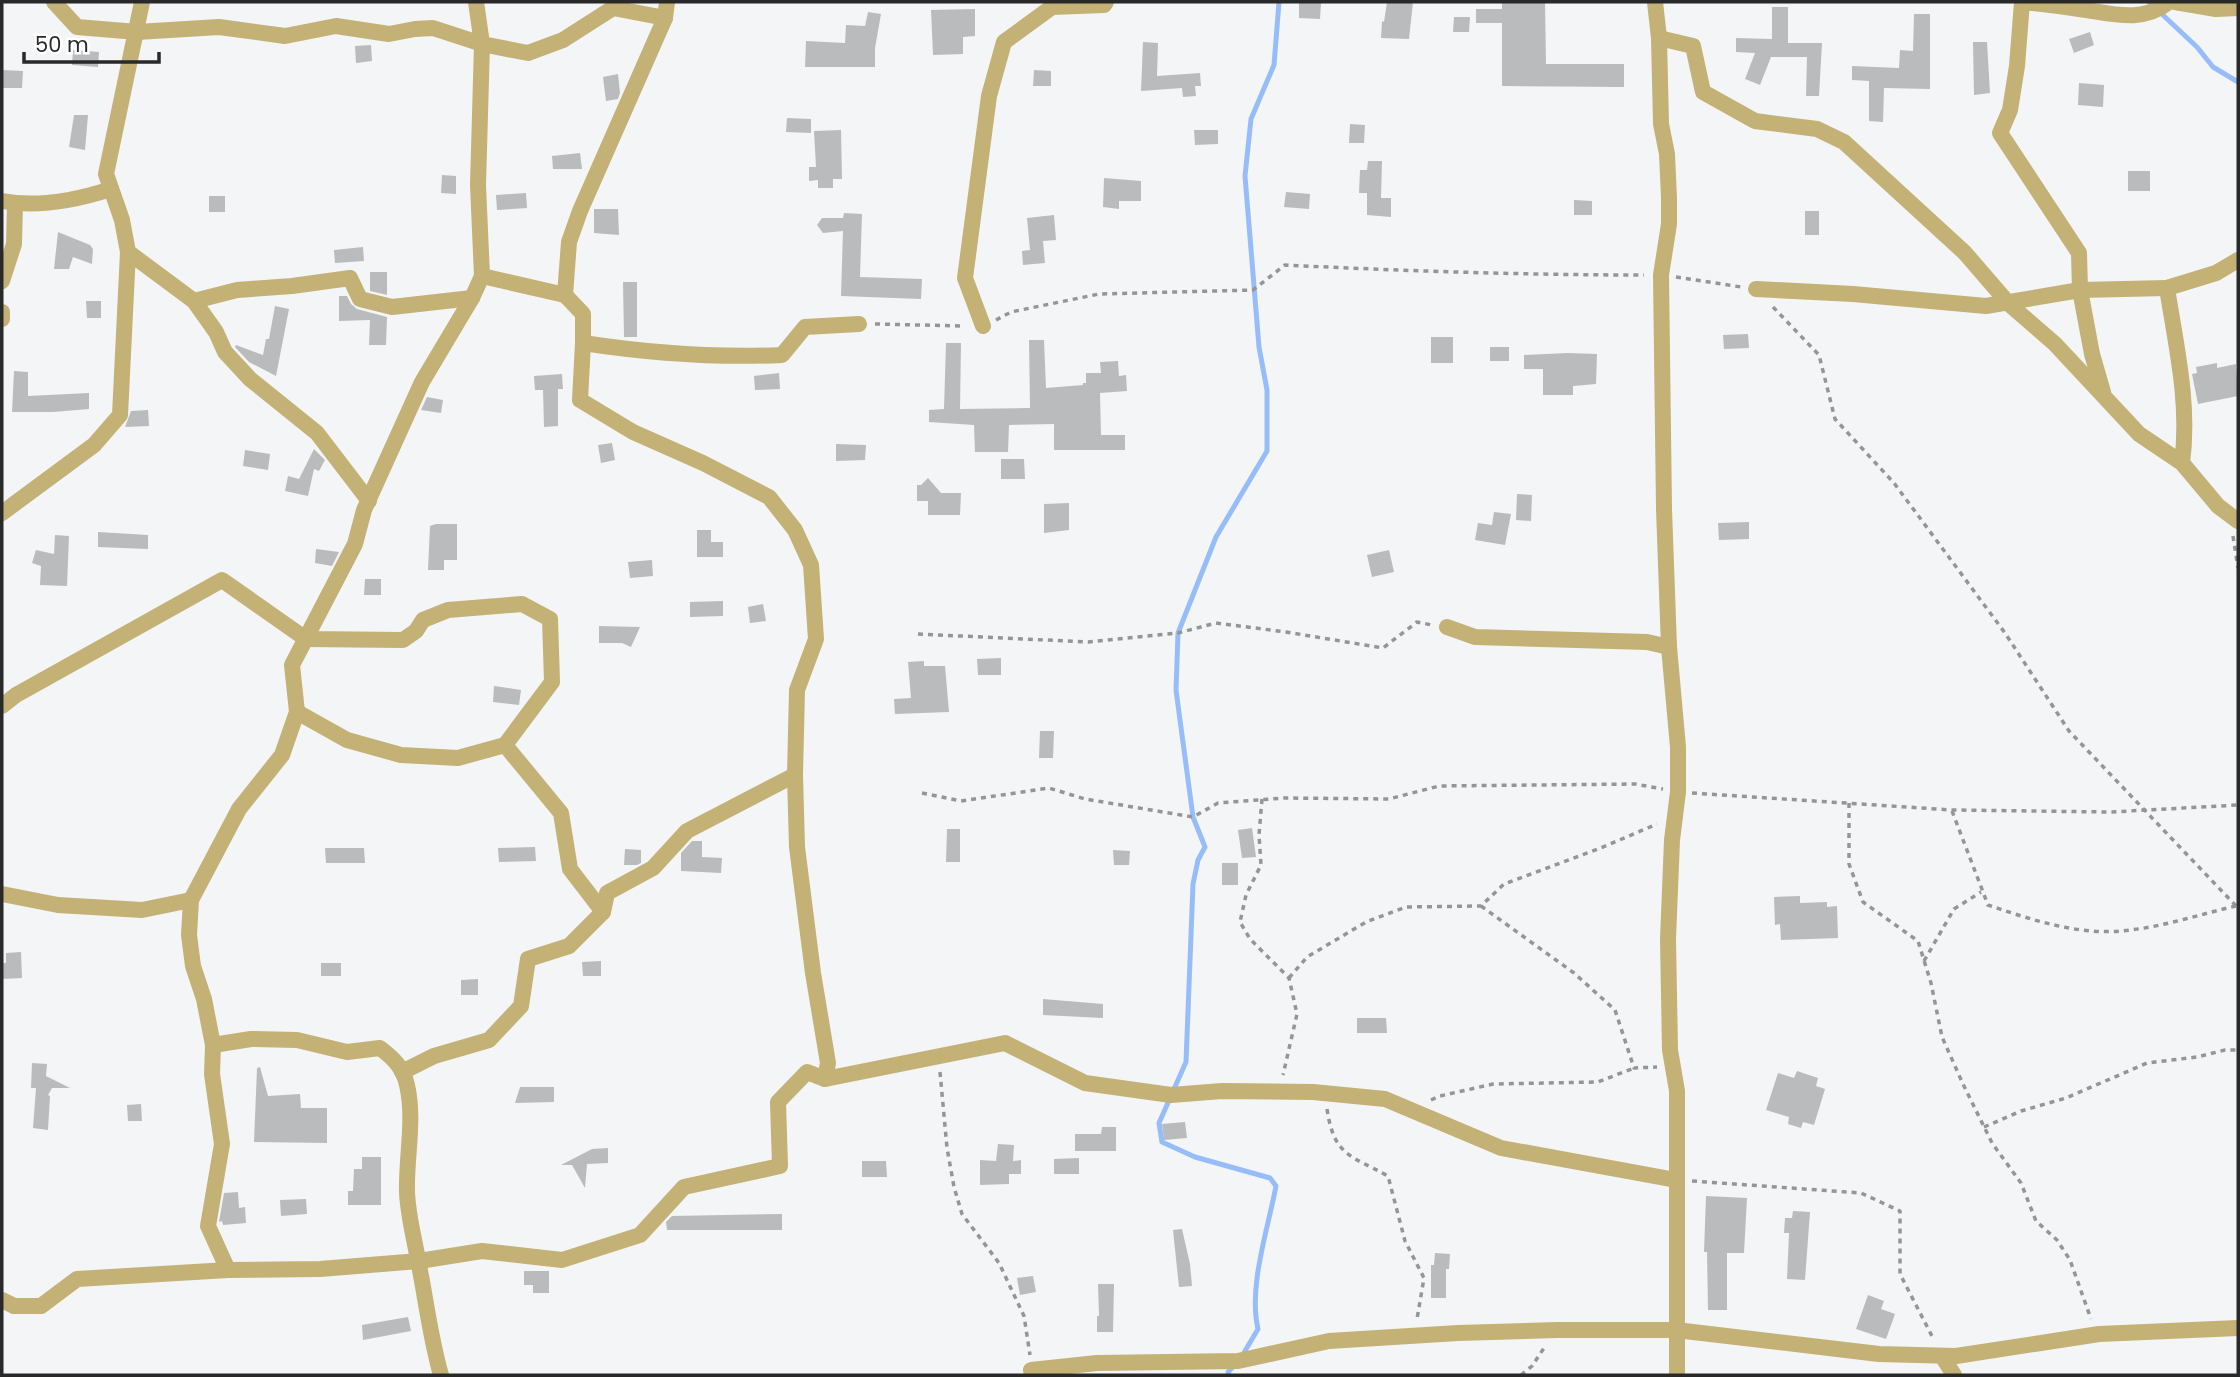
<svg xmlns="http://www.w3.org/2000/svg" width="2240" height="1377" viewBox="0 0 2240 1377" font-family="Poppins,sans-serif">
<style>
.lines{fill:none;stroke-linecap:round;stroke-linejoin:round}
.stream{stroke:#97bcfa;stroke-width:5}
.building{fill:#babbbd}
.path{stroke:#959597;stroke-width:3.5;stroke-dasharray:5 5;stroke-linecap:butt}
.minor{stroke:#c3b175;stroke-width:16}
</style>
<rect width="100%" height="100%" fill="#f4f5f7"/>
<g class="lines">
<g class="stream">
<path d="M 2149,2 L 2197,47 L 2213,67 L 2238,82"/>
<path d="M 1242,1356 L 1258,1329 C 1248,1287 1268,1229 1276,1186 L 1270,1178 L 1195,1157 L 1162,1142 L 1159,1123 L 1186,1062 L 1193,884 L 1198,860 L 1205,847 L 1193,817 L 1176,690 L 1178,633 L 1216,537 L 1267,451 L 1267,390 L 1259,347 L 1245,176 L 1251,119 L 1274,65 L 1279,2"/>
<path d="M 1229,1375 L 1228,1372 L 1236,1364"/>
</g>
</g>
<g class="building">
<path d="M 1299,2 L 1321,3 L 1320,19 L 1299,18 Z"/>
<path d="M 1387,2 L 1413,2 L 1409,39 L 1381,38 L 1382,21 L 1384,22 Z"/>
<path d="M 1502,2 L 1545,2 L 1546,64 L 1624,64 L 1624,87 L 1502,86 L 1502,23 L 1476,23 L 1476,9 L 1502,9 Z"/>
<path d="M 1772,7 L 1788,7 L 1788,43 L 1822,43 L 1819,96 L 1806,96 L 1807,57 L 1771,57 L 1760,85 L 1745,79 L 1755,53 L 1736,52 L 1736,38 L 1772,39 Z"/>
<path d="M 975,9 L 975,36 L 963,37 L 963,54 L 933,55 L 931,10 Z"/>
<path d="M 868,12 L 881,14 L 875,48 L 875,67 L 805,67 L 806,41 L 845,43 L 846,25 L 865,26 Z"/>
<path d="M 1914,14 L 1930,14 L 1930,89 L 1884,88 L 1883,122 L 1869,121 L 1869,81 L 1852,80 L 1852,66 L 1899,68 L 1900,50 L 1913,51 Z"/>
<path d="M 1454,17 L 1470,17 L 1469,32 L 1453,32 Z"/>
<path d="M 2090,32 L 2094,45 L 2074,53 L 2069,39 Z"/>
<path d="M 1143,42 L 1158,43 L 1157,76 L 1200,73 L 1201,86 L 1195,86 L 1196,96 L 1183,97 L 1182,88 L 1141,91 Z"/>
<path d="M 1973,42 L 1987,42 L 1990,93 L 1974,95 Z"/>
<path d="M 371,45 L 372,61 L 356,63 L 355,46 Z"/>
<path d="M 73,50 L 99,52 L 98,67 L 72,65 Z"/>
<path d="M 2,70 L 23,71 L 22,88 L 2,88 Z"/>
<path d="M 1034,70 L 1051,71 L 1051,86 L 1033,86 Z"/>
<path d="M 618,74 L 620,93 L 618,99 L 606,101 L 603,77 Z"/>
<path d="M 2079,83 L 2104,85 L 2103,107 L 2078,105 Z"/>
<path d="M 74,115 L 88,115 L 85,150 L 69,147 Z"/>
<path d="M 787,118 L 811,119 L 811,133 L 786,132 Z"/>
<path d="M 1350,124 L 1365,125 L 1364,143 L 1349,143 Z"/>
<path d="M 841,130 L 842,179 L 833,179 L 833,188 L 818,188 L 818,180 L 809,181 L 809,167 L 816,167 L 814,131 Z"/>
<path d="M 1194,130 L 1218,130 L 1218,144 L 1195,145 Z"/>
<path d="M 580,153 L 582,169 L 553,169 L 552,156 Z"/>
<path d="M 1368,161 L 1382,161 L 1381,198 L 1391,198 L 1391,217 L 1367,215 L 1367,193 L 1359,193 L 1360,170 L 1367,170 Z"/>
<rect x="2128" y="171" width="22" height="20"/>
<path d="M 442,175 L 456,176 L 456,194 L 441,193 Z"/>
<path d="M 1104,178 L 1141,181 L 1141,201 L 1119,201 L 1119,209 L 1103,207 Z"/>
<path d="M 1286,192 L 1310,194 L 1309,209 L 1284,207 Z"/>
<path d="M 526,193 L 527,208 L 497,210 L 496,195 Z"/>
<rect x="209" y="196" width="16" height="16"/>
<path d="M 1574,200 L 1592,201 L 1592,215 L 1574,215 Z"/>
<path d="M 594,209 L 618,209 L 619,235 L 594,233 Z"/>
<rect x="1805" y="211" width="14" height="24"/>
<path d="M 844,213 L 862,214 L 860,277 L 922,279 L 921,299 L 841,296 L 843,231 L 823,233 L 817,225 L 822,218 L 843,218 Z"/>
<path d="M 1054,215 L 1056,240 L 1043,241 L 1045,263 L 1023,265 L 1022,251 L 1030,250 L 1027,218 Z"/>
<path d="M 58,232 L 90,245 L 93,249 L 92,264 L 73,257 L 69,269 L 54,269 Z"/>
<path d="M 363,247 L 364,261 L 335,263 L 334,250 Z"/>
<path d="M 370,272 L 387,272 L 387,295 L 370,291 Z"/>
<path d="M 623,282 L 637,282 L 637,337 L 624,337 Z"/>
<path d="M 339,296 L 347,296 L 351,304 L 357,309 L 387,317 L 386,345 L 369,345 L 370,320 L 339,321 Z"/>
<path d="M 86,301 L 101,301 L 101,318 L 87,318 Z"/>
<path d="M 275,306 L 289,309 L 276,376 L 249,362 L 235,347 L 236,345 L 263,355 L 266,339 L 269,339 Z"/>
<path d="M 1748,334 L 1749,348 L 1724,349 L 1723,335 Z"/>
<rect x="1431" y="337" width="22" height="26"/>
<path d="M 1029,340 L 1044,340 L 1046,388 L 1083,385 L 1083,383 L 1086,383 L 1086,373 L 1101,373 L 1100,362 L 1118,361 L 1119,376 L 1126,375 L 1127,391 L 1100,393 L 1101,435 L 1125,435 L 1125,450 L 1054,450 L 1054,424 L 1009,425 L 1008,452 L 975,452 L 974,425 L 929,422 L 929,410 L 944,409 L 946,343 L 961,343 L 960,409 L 1030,408 Z"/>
<rect x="1490" y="347" width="19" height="14"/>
<path d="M 1568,353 L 1597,354 L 1596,384 L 1573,386 L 1573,395 L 1543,395 L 1543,369 L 1524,369 L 1524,355 Z"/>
<path d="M 2217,363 L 2217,368 L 2236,364 L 2238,396 L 2198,404 L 2192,374 L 2197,373 L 2196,367 Z"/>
<path d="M 14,371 L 28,372 L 28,396 L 89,393 L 89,409 L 53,412 L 12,412 Z"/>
<path d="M 779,373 L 780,389 L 755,390 L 754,376 Z"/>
<path d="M 562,374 L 563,389 L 558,389 L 558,426 L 544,427 L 543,390 L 535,390 L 534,376 Z"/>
<path d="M 427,397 L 443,400 L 441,413 L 421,410 Z"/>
<path d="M 148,410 L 149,426 L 125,427 L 131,411 Z"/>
<path d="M 612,443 L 615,460 L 601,463 L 598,445 Z"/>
<path d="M 836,444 L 866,445 L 865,460 L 836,461 Z"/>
<path d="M 314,449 L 325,460 L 319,471 L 314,469 L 308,496 L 285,491 L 288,476 L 299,479 Z"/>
<path d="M 245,450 L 270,454 L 268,470 L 243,466 Z"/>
<path d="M 1001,459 L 1024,459 L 1025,479 L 1001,479 Z"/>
<path d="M 928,478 L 941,493 L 961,493 L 960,515 L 928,515 L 928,501 L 917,501 L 917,485 L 921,485 Z"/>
<path d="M 1517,494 L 1532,495 L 1531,521 L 1516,520 Z"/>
<path d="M 1069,503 L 1069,530 L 1044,533 L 1044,504 Z"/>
<path d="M 1494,512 L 1511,514 L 1505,545 L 1475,540 L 1478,523 L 1492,525 Z"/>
<path d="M 1749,522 L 1749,539 L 1719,540 L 1718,523 Z"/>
<path d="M 436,524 L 457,524 L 457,560 L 444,560 L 444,570 L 428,570 L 430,526 Z"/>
<path d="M 697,530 L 711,530 L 711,542 L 723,542 L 723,557 L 697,557 Z"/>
<path d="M 98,532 L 148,535 L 148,549 L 98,547 Z"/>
<path d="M 55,535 L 69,536 L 67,586 L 40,585 L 41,566 L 32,563 L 36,550 L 54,554 Z"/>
<path d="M 316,549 L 339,552 L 332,566 L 315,563 Z"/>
<path d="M 1389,550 L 1394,572 L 1372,577 L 1367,555 Z"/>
<path d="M 652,560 L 653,576 L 630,578 L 628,562 Z"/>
<path d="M 365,579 L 381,579 L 381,595 L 364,595 Z"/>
<path d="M 723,601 L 723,616 L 690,617 L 690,602 Z"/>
<path d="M 763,604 L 766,621 L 750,623 L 748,607 Z"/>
<path d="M 599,626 L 640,627 L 631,647 L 622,643 L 599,643 Z"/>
<path d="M 1001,658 L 1001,675 L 978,675 L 977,659 Z"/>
<path d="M 924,661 L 924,666 L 945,666 L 949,712 L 895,714 L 894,699 L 911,698 L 908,662 Z"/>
<path d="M 494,686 L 521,690 L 519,705 L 493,702 Z"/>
<path d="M 1040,731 L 1054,731 L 1053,758 L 1039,758 Z"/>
<path d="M 1252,828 L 1256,857 L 1242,858 L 1238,830 Z"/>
<path d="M 947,829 L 960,829 L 960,862 L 946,862 Z"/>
<path d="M 692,841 L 702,841 L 702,857 L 722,858 L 721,873 L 681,871 L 681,853 Z"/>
<path d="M 535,847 L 536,861 L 499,862 L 498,848 Z"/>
<path d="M 325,848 L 364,848 L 365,863 L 326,863 Z"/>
<path d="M 625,849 L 641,850 L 641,863 L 637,865 L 624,865 Z"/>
<path d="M 1113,850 L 1130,851 L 1129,865 L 1114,865 Z"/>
<rect x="1222" y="863" width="16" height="22"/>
<path d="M 1800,896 L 1800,903 L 1827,902 L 1827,907 L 1837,906 L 1838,938 L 1781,940 L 1780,924 L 1775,925 L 1774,897 Z"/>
<path d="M 21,952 L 22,978 L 2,979 L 2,963 L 6,963 L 6,953 Z"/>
<path d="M 601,961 L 601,976 L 583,976 L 582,962 Z"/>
<rect x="321" y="963" width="20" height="13"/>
<path d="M 478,979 L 478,995 L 461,995 L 461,980 Z"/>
<path d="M 1043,999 L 1103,1004 L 1103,1018 L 1043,1015 Z"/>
<path d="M 1357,1018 L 1386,1018 L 1387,1033 L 1357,1033 Z"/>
<path d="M 32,1063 L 47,1064 L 46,1076 L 70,1088 L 52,1088 L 48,1095 L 50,1096 L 48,1130 L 33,1128 L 36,1088 L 31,1088 Z"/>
<path d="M 260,1067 L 268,1096 L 300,1094 L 301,1108 L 327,1108 L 327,1143 L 254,1142 L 257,1068 Z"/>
<path d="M 1797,1071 L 1818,1078 L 1816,1086 L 1825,1089 L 1814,1125 L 1803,1122 L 1801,1128 L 1788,1124 L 1789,1117 L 1766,1110 L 1778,1073 L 1794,1078 Z"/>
<path d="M 520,1087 L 554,1087 L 554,1102 L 515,1103 Z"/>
<path d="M 141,1104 L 142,1121 L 128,1121 L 127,1105 Z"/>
<path d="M 1185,1122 L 1187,1138 L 1164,1140 L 1162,1124 Z"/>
<path d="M 1102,1127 L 1116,1127 L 1116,1151 L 1075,1151 L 1075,1134 L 1101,1134 Z"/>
<path d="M 998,1144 L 1014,1145 L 1013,1161 L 1021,1160 L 1021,1174 L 1009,1174 L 1009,1184 L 980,1185 L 980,1160 L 996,1161 Z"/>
<path d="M 608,1148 L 608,1163 L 587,1164 L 585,1188 L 572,1165 L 561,1165 L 592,1149 Z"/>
<path d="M 362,1157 L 381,1157 L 381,1205 L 348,1205 L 348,1191 L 353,1191 L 354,1169 L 362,1169 Z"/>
<path d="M 1079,1158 L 1079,1174 L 1054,1174 L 1054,1159 Z"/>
<path d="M 862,1161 L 886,1161 L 887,1177 L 862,1177 Z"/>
<path d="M 238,1192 L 239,1208 L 245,1207 L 246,1223 L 223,1225 L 222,1221 L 219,1222 L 224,1193 Z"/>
<path d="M 1706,1196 L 1747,1198 L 1744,1253 L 1727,1253 L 1727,1310 L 1708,1310 L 1707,1252 L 1704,1252 Z"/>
<path d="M 306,1199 L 307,1214 L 281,1216 L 280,1200 Z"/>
<path d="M 1793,1211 L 1810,1212 L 1805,1280 L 1787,1279 L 1789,1233 L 1784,1233 L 1785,1218 L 1792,1218 Z"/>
<path d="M 782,1214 L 782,1230 L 667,1230 L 666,1222 L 672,1216 Z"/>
<path d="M 1182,1229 L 1190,1264 L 1192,1286 L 1179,1287 L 1173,1230 Z"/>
<path d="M 1435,1253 L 1450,1254 L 1449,1269 L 1446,1269 L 1446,1298 L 1431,1298 L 1431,1265 L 1434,1265 Z"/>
<path d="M 524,1271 L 549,1271 L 549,1293 L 533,1293 L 533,1285 L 524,1285 Z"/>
<path d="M 1033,1276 L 1036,1292 L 1020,1295 L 1017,1278 Z"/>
<path d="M 1098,1284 L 1114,1284 L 1113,1332 L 1097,1332 L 1097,1316 L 1099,1316 Z"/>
<path d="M 1868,1295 L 1884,1301 L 1881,1309 L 1895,1314 L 1886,1339 L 1856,1329 Z"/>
<path d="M 408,1317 L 411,1331 L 363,1340 L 362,1325 Z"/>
</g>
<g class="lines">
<g class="path">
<path d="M 1676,277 L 1741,287"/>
<path d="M 1773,307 L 1819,355 L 1835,419 L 1894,483 L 2005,633 L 2069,731 L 2238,908"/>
<path d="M 996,320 L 1011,312 L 1099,294 L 1253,290 L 1285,265 C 1405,271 1524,275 1644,275"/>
<path d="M 875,324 L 965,326"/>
<path d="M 2233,536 L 2238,568"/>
<path d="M 918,634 L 1088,642 L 1178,633 L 1216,623 L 1286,632 L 1383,648 L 1417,622 L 1432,625"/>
<path d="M 922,793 L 961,801 L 1049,788 L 1085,799 L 1193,817 L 1218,803 L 1284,798 L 1389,799 L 1439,786 L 1635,784 L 1663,789"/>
<path d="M 1692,793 L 1952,810 L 2111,812 L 2238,805"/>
<path d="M 1262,799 L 1259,835 L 1261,865 L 1246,895 L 1240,922 L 1250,939 L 1289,978 L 1297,1014 L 1283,1075"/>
<path d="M 1849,803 L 1849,864 L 1863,902 L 1918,941 L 1931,983 L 1942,1037 L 1963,1084 L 1992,1143 L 2021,1183 L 2036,1221 L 2057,1240 L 2070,1260 L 2091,1319"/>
<path d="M 1952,811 L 1988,905 C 2032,920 2082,937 2130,930 C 2166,926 2201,914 2236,906"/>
<path d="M 1481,906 L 1574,973 L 1615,1010 L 1634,1068 L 1657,1067"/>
<path d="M 1924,961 L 1954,909 L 1981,892"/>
<path d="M 1289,978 L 1307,957 L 1366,922 L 1406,907 L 1481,906 L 1504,884 L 1603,847 L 1657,824"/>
<path d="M 940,1072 L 947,1148 L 954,1187 L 962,1214 L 999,1263 L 1024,1316 L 1030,1355"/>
<path d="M 1431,1100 L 1440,1096 L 1493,1084 L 1598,1082 L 1634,1068"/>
<path d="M 1327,1109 C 1334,1156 1350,1155 1388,1176 L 1405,1241 L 1424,1278 L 1417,1319"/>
<path d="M 1984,1127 L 2021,1111 L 2066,1098 L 2147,1063 L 2197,1057 L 2225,1050 L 2238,1050"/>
<path d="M 1692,1181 L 1861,1193 L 1900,1211 L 1900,1274 L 1934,1340"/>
<path d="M 1521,1375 L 1532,1366 L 1544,1348"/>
</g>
<g class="minor">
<path d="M 54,2 L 77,27 L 137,32 L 219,27 L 285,36 L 336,26 L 389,34 L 415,29 L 433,28 L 482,44 L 528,53 L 563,40 L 613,8 L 665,18"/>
<path d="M 142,2 L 106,174 L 122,220 L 128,252 L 194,301 L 216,332 L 225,352 L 250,379 L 317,433 L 369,501"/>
<path d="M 476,2 L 482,44 L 478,185 L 482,276"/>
<path d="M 1655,2 L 1659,38 L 1661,124 L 1667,154 L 1669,198 L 1669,224 L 1661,275 L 1664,509 L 1669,647 L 1678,747 L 1678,792 L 1672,840 L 1668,939 L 1670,1050 L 1677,1091 L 1677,1375"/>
<path d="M 2022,2 L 2017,66 L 2010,110 L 2000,133 L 2079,253 L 2080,290 L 2092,354 L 2103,392"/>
<path d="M 2023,2 C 2042,4 2060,6 2079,9 C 2111,13 2141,24 2169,2"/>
<path d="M 2175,2 L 2216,9 L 2238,8"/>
<path d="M 1659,38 L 1693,46 L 1703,92 L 1755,121 L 1817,129 L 1844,142 L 1965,253 L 2009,304 L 2055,344 L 2139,434 L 2182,463 L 2218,506 L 2238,521"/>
<path d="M 2,201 C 38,208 77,200 111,189"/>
<path d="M 2,281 L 14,244 L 15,204"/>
<path d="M 1756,289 L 1853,294 L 1986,306 L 2080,290 L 2167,288"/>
<path d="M 565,295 L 583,314 L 583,343 C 649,353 715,358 782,355 L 805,327 L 859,324"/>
<path d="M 194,301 L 237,290 L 292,286 L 350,278 L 360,299 L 392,307 L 472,298"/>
<path d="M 2,312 L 2,319"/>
<path d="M 983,326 L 965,278 L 989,96 L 1004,42 L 1052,7 L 1104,5 L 1106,2"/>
<path d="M 2182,463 C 2190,404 2176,346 2167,288 L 2216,273 L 2238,260"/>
<path d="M 2,513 L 94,445 L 120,415 L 128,252"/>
<path d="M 1447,627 L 1475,637 L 1647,642 L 1669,647"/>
<path d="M 2,706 L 16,695 L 222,580 L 306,639 L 403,640 L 416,631 L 423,620 L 448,610 L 522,604 L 550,619 L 552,682 L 505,745 L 561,813 L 570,869 L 603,912"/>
<path d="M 297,712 L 347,740 L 401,755 L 458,758 L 505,745"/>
<path d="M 2,894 L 58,905 L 142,910 L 191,900"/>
<path d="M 213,1045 L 212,1074 L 222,1144 L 208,1226 L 228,1270 L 320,1269 L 419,1261 L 482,1251 L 562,1260 L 640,1235 L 684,1187 L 780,1166 L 778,1102 L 807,1072 L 825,1079 L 828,1063 L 813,973 L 797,847 L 795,775 L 797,690 L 816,639 L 811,565 L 795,530 L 769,497 L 703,463 L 633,432 L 580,400 L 583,343"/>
<path d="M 402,1072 L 434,1056 L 489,1040 L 521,1006 L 528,959 L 569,946 L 603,912 L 607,893 L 653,868 L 687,831 L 795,775"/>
<path d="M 825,1079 L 1005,1043 L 1085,1083 L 1171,1095 L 1222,1091 L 1313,1092 L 1385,1099 L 1501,1148 L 1676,1180"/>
<path d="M 2,1300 L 14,1306 L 41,1306 L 77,1279 L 228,1270"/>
<path d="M 1942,1356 L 1954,1375"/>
<path d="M 441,1375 C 430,1337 426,1299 418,1260 C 414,1237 408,1216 407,1192 C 406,1157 415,1120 407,1085 C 403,1067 393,1058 380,1048 L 347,1052 L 297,1040 L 251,1039 L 213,1045 L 204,999 L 193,966 L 189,935 L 191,900 L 239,809 L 282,755 L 297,712 L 292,665 L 355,544 L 364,510 L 422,382 L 472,298 L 482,276 L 565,295 L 569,242 L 580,211 L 665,18 L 667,2"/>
<path d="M 1032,1375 L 1031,1370 L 1097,1363 L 1238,1361 L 1329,1341 L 1458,1333 L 1557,1330 L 1676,1330 L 1879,1354 L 1956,1356 L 2099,1334 L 2238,1328"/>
</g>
</g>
<rect width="2240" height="1377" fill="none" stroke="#29292a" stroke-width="7"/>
<path d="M24 52v10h135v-10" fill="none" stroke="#29292a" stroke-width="3.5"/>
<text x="35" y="52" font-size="21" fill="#29292a" stroke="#ffffff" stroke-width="5" paint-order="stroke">50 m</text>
</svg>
